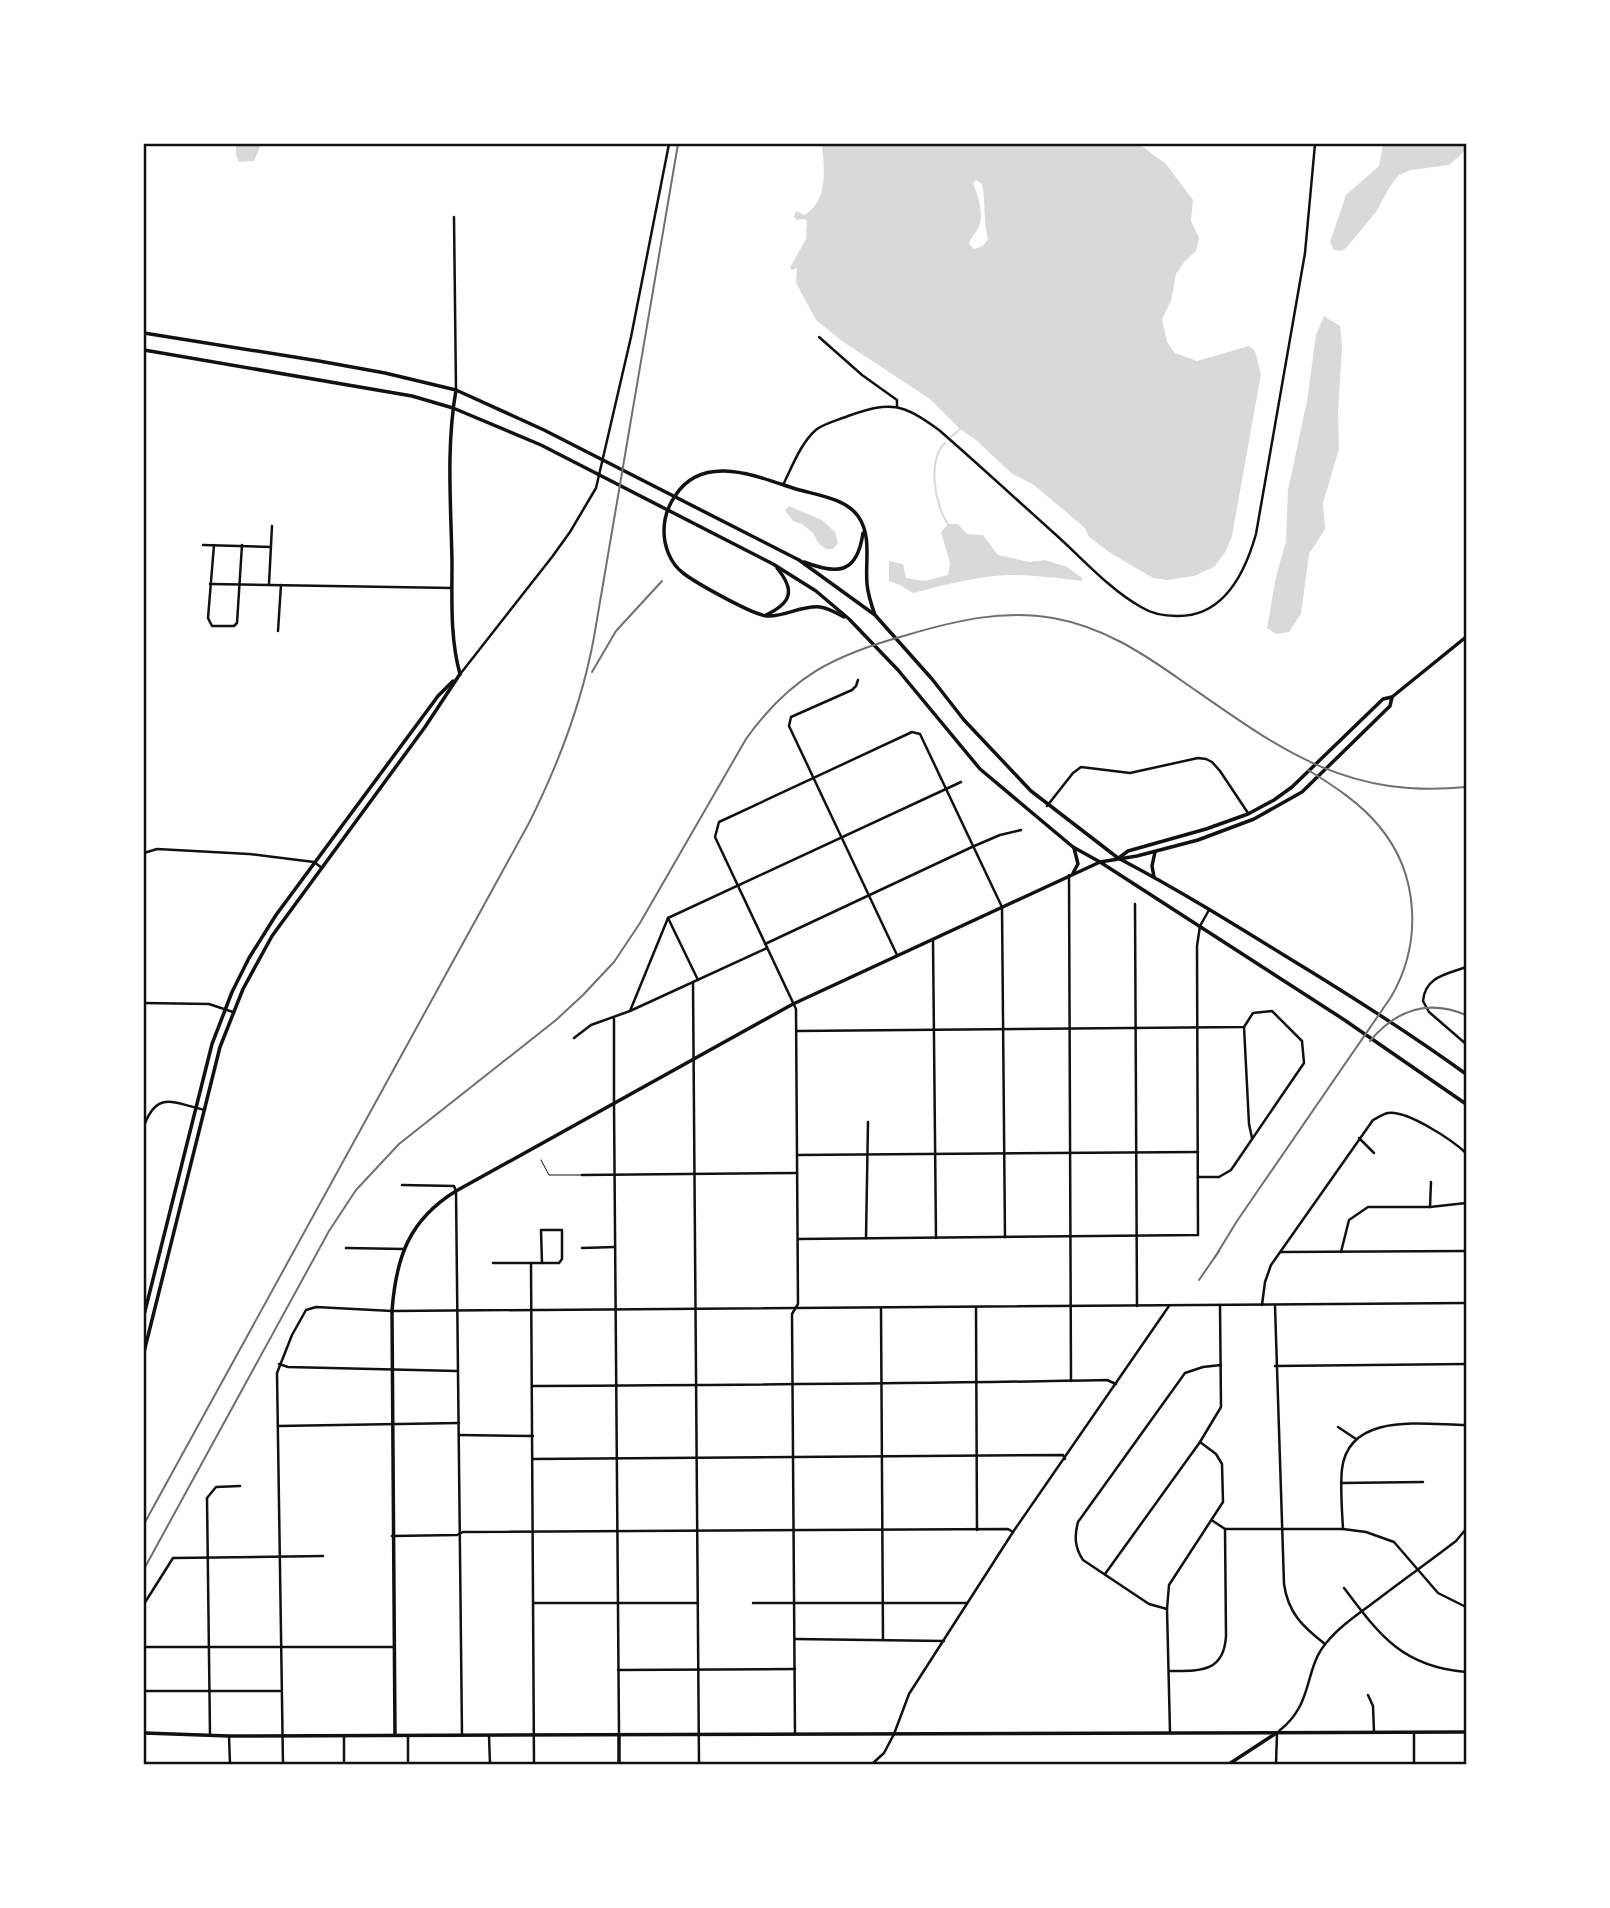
<svg xmlns="http://www.w3.org/2000/svg" width="1610" height="1908" viewBox="0 0 1610 1908" font-family="Quicksand,sans-serif">
<style>
.water{fill:#d9d9d9;fill-rule:evenodd}
.lines{fill:none;stroke-linecap:round;stroke-linejoin:round}
.stream{stroke:#d9d9d9;stroke-width:2}
.service{stroke:#111;stroke-width:1}
.minor{stroke:#111;stroke-width:2.5}
.tertiary{stroke:#111;stroke-width:2.5}
.secondary{stroke:#111;stroke-width:3.5}
.primary{stroke:#111;stroke-width:3.5}
.trunk{stroke:#111;stroke-width:3.5}
.rail{stroke:#707070;stroke-width:2}
.neatline{fill:none;stroke:#111;stroke-width:2.5}
</style>
<rect width="100%" height="100%" fill="#fff"/>
<g class="water">
<path d="M 236,144 L 261,144 L 254,161 L 239,162 L 236,155 Z"/>
<path d="M 822,144 L 1139,144 L 1166,164 L 1193,200 L 1191,221 L 1199,238 L 1196,251 L 1185,261 L 1176,274 L 1171,301 L 1162,319 L 1167,342 L 1175,353 L 1197,361 L 1249,346 L 1255,351 L 1261,374 L 1232,536 L 1226,551 L 1214,567 L 1194,576 L 1167,580 L 1153,578 L 1112,554 L 1089,537 L 1085,528 L 1034,485 L 1011,473 L 976,440 L 960,429 L 930,399 L 842,341 L 816,320 L 796,283 L 797,268 L 792,270 L 790,268 L 806,239 L 807,221 L 804,219 L 797,220 L 794,217 L 796,211 L 804,215 C 829,201 824,167 822,144 ZM 976,180 L 982,184 C 986,202 983,220 988,239 L 983,246 L 974,249 L 969,244 C 971,237 975,234 978,229 C 985,215 978,196 973,183 Z"/>
<path d="M 1383,144 L 1466,144 L 1466,150 L 1449,165 L 1411,170 L 1399,175 L 1389,188 L 1376,212 L 1346,248 L 1341,251 L 1334,250 L 1330,242 L 1346,195 L 1379,166 Z"/>
<path d="M 1324,316 L 1340,326 L 1342,347 L 1338,411 L 1339,449 L 1323,503 L 1325,529 L 1309,554 L 1301,614 L 1289,632 L 1276,634 L 1267,628 L 1276,577 L 1286,541 L 1288,490 L 1307,401 L 1316,335 Z"/>
<path d="M 789,506 L 822,520 L 835,532 L 838,543 L 833,549 L 826,549 L 819,544 L 813,533 L 802,524 L 793,521 L 785,510 Z"/>
<path d="M 948,524 L 958,524 L 967,534 L 983,535 L 998,555 L 1029,562 L 1045,560 L 1067,567 L 1082,578 L 1082,581 C 1053,578 1024,573 994,576 C 967,579 940,586 913,593 L 900,585 L 889,581 L 889,561 L 903,564 L 906,578 L 925,581 L 948,575 L 950,563 L 941,532 Z"/>
</g>
<g class="lines">
<g class="stream">
<path d="M 951,437 L 960,429"/>
<path d="M 945,443 C 927,460 935,506 948,524"/>
</g>
<path class="service" d="M 541,1160 L 549,1175 L 582,1175"/>
<g class="minor">
<path d="M 454,217 L 456,390"/>
<path d="M 819,337 L 862,375 L 897,400 L 897,407"/>
<path d="M 783,485 C 792,467 801,442 817,429 C 826,423 838,420 848,416 C 891,401 902,403 939,430 C 978,464 1016,499 1055,534 C 1082,558 1109,589 1141,607 C 1152,614 1164,616 1177,616 C 1223,617 1245,573 1256,534 L 1305,253 L 1315,144"/>
<path d="M 203,545 L 271,547"/>
<path d="M 214,545 L 208,618 L 212,626 L 234,626 L 237,623 L 242,545"/>
<path d="M 210,584 L 452,588"/>
<path d="M 269,584 L 272,526"/>
<path d="M 278,631 L 281,585"/>
<path d="M 858,680 L 856,686 L 852,690 L 791,717 L 789,726 L 897,955"/>
<path d="M 1047,806 L 1073,773 L 1081,767 L 1130,773 L 1198,758 L 1206,759 L 1212,762 L 1220,771 L 1248,813"/>
<path d="M 144,853 L 157,849 L 249,854 L 314,862 L 322,868"/>
<path d="M 1069,875 L 1071,1381"/>
<path d="M 1135,904 L 1137,1306"/>
<path d="M 668,918 L 698,980"/>
<path d="M 933,940 L 936,1238"/>
<path d="M 765,944 L 972,847 L 1000,835 L 1021,830"/>
<path d="M 1466,967 C 1448,974 1425,976 1423,1001 L 1429,1012 L 1466,1044"/>
<path d="M 693,982 L 699,1764"/>
<path d="M 144,1003 L 209,1004 L 233,1012"/>
<path d="M 630,1011 L 668,918 L 961,782"/>
<path d="M 614,1019 L 614,1104"/>
<path d="M 1244,1027 L 1249,1124 L 1252,1138"/>
<path d="M 797,1031 L 1244,1027 L 1253,1013 L 1272,1011 L 1302,1041 L 1304,1063 L 1231,1170 L 1219,1177 L 1198,1177"/>
<path d="M 574,1038 L 591,1025 L 630,1011 L 767,948"/>
<path d="M 144,1126 C 157,1090 174,1103 205,1110"/>
<path d="M 1359,1138 L 1374,1153"/>
<path d="M 797,1155 L 1198,1152"/>
<path d="M 582,1175 L 797,1173"/>
<path d="M 402,1185 L 454,1186 L 456,1191 L 462,1735"/>
<path d="M 1430,1207 L 1431,1182"/>
<path d="M 541,1230 L 562,1230 L 562,1259 L 559,1263 L 542,1263 Z"/>
<path d="M 866,1238 L 868,1122"/>
<path d="M 798,1239 L 1198,1235 L 1197,946 L 1200,926 L 1209,910"/>
<path d="M 346,1248 L 404,1249"/>
<path d="M 582,1248 L 615,1247"/>
<path d="M 1281,1252 L 1466,1251"/>
<path d="M 1341,1252 L 1349,1220 L 1368,1207 L 1430,1207 L 1466,1203"/>
<path d="M 493,1263 L 542,1263"/>
<path d="M 531,1263 L 534,1764"/>
<path d="M 1262,1305 L 1265,1282 L 1271,1265 L 1373,1120 C 1377,1118 1383,1114 1388,1113 C 1407,1110 1452,1140 1466,1153"/>
<path d="M 1275,1306 L 1284,1584 C 1288,1613 1303,1627 1325,1644"/>
<path d="M 976,1308 L 977,1530"/>
<path d="M 881,1309 L 883,1639"/>
<path d="M 279,1364 L 288,1367 L 457,1371"/>
<path d="M 1275,1366 L 1466,1364"/>
<path d="M 533,1386 C 724,1385 916,1384 1107,1380 L 1116,1384"/>
<path d="M 278,1426 L 459,1423"/>
<path d="M 1338,1427 L 1356,1439"/>
<path d="M 459,1435 L 533,1436"/>
<path d="M 533,1459 L 1063,1455 L 1065,1459"/>
<path d="M 1341,1483 L 1423,1482"/>
<path d="M 1225,1529 L 1343,1529 L 1366,1532 L 1394,1542 L 1438,1593 L 1466,1607"/>
<path d="M 1343,1529 C 1342,1509 1340,1488 1342,1469 C 1349,1411 1425,1425 1466,1425"/>
<path d="M 392,1536 L 457,1535 L 463,1532 L 1008,1529 L 1013,1532"/>
<path d="M 1105,1574 L 1200,1442 L 1221,1407 L 1220,1305"/>
<path d="M 1344,1588 C 1380,1636 1403,1667 1466,1672"/>
<path d="M 534,1603 L 698,1603"/>
<path d="M 753,1603 L 967,1603"/>
<path d="M 144,1604 L 173,1558 L 323,1556"/>
<path d="M 1167,1609 L 1149,1604 L 1083,1560 C 1075,1548 1074,1537 1078,1522 L 1185,1373 L 1203,1367 L 1221,1365"/>
<path d="M 795,1639 L 944,1641"/>
<path d="M 144,1647 L 394,1647"/>
<path d="M 618,1670 L 795,1669"/>
<path d="M 1170,1671 C 1199,1671 1224,1673 1226,1636 L 1225,1529 L 1213,1521"/>
<path d="M 144,1691 L 280,1691"/>
<path d="M 1368,1695 L 1373,1706 L 1374,1732"/>
<path d="M 1170,1732 L 1167,1609 L 1169,1585 L 1223,1502 L 1222,1464 L 1216,1454 L 1200,1442"/>
<path d="M 1414,1733 L 1414,1764"/>
<path d="M 210,1734 L 207,1498 L 216,1487 L 240,1486"/>
<path d="M 795,1734 L 792,1314 L 798,1304 L 796,1009 L 715,837 L 719,822 L 912,732 L 920,734 L 1002,907 L 1005,1237"/>
<path d="M 229,1736 L 230,1764"/>
<path d="M 408,1736 L 408,1764"/>
<path d="M 489,1736 L 490,1764"/>
<path d="M 283,1764 L 277,1373 L 292,1335 L 306,1310 L 316,1307 L 392,1311"/>
<path d="M 872,1764 L 884,1753 L 894,1734 L 909,1694 L 1013,1532 L 1169,1306"/>
<path d="M 1276,1764 L 1277,1733"/>
</g>
<g class="tertiary">
<path d="M 461,673 L 552,557 L 570,532 L 596,488 L 631,337 L 669,144"/>
<path d="M 614,1104 L 619,1734"/>
<path d="M 392,1311 L 1466,1303"/>
<path d="M 1279,1731 C 1315,1703 1303,1669 1327,1642 C 1341,1625 1360,1613 1377,1600 C 1403,1580 1430,1561 1456,1541 L 1466,1529"/>
<path d="M 344,1736 L 344,1764"/>
</g>
<g class="secondary">
<path d="M 456,390 C 446,447 451,505 452,562 C 452,600 450,638 460,674"/>
<path d="M 144,1315 L 212,1044 L 232,992 L 249,958 L 276,915 L 438,696 L 453,681"/>
<path d="M 144,1352 L 220,1047 L 243,989 L 272,936 L 425,727 L 460,674"/>
<path d="M 144,1733 L 229,1736 L 1466,1732"/>
<path d="M 395,1735 L 392,1311 C 396,1257 409,1220 456,1191 L 793,1004 L 1100,862"/>
<path d="M 619,1735 L 619,1764"/>
<path d="M 1229,1764 L 1275,1734"/>
</g>
<g class="primary">
<path d="M 1120,859 C 1177,889 1232,923 1287,957 C 1348,994 1408,1032 1466,1074"/>
<path d="M 1100,862 L 1343,1019 L 1466,1104"/>
</g>
<g class="trunk">
<path d="M 144,333 L 319,361 L 385,373 L 456,390 L 544,430 L 799,560 L 875,615 L 932,679 L 964,720 L 1031,791 L 1118,858"/>
<path d="M 144,350 L 412,396 L 453,408 L 541,445 L 773,564 L 816,591 L 849,619 L 898,670 L 980,769 L 1073,847 L 1100,862 L 1137,856 L 1198,840 L 1254,819 L 1302,792 L 1390,706 L 1392,697"/>
<path d="M 804,562 C 838,575 857,574 863,533"/>
<path d="M 766,615 C 791,603 796,591 777,568"/>
<path d="M 844,617 C 837,613 828,608 820,607 C 802,605 785,617 767,616 C 753,615 696,583 683,573 C 670,563 664,546 664,531 C 664,518 668,506 675,496 C 703,452 758,477 796,489 C 816,495 845,498 858,516 C 872,536 865,561 867,584 C 868,594 871,604 875,615"/>
<path d="M 1120,857 L 1128,851 L 1206,829 L 1248,814 L 1274,800 L 1292,787 L 1383,699 L 1392,697 L 1466,637"/>
<path d="M 1073,873 L 1078,864 L 1074,848"/>
<path d="M 1154,877 L 1152,866 L 1155,852"/>
</g>
<g class="rail">
<path d="M 592,672 L 616,631 L 662,581"/>
<path d="M 1370,1041 C 1396,1010 1428,999 1466,1015"/>
<path d="M 1215,1257 L 1237,1221 L 1391,997 C 1422,944 1420,875 1379,826 C 1360,803 1334,786 1308,770"/>
<path d="M 1199,1280 L 1219,1251"/>
<path d="M 144,1524 L 529,823 C 559,763 582,703 594,637 L 678,144"/>
<path d="M 144,1569 L 329,1231 L 356,1190 L 399,1144 L 556,1020 L 583,995 L 614,962 L 640,923 L 746,739 C 791,676 834,655 907,635 C 954,621 1003,609 1053,618 C 1104,627 1144,654 1185,683 C 1280,749 1344,799 1466,787"/>
</g>
</g>
<rect width="1610" height="1908" fill="none" stroke="#ffffff" stroke-width="290"/>
<rect x="145" y="145" width="1320" height="1618" class="neatline"/>
</svg>
